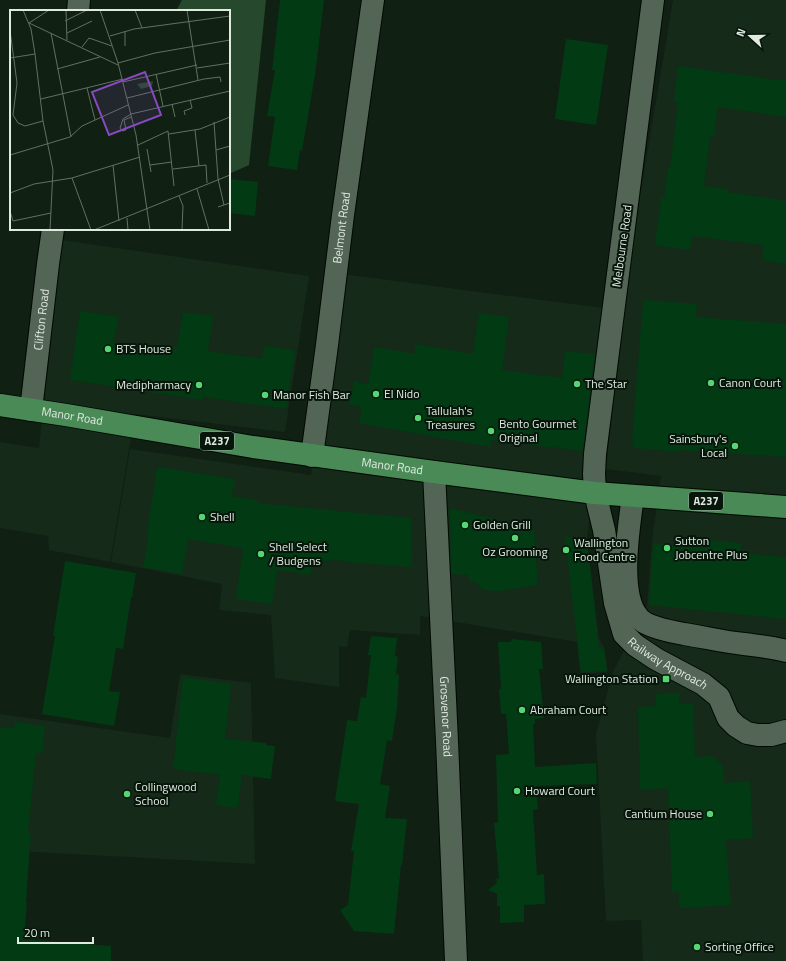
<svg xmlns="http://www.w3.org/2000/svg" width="786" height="961" viewBox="0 0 786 961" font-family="'Titillium Web',sans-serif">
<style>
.built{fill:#152a19}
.green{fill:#26482c}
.building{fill:#023a14}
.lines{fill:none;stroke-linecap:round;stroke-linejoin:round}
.minor-casing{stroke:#000902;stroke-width:24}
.major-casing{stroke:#000902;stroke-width:24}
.minor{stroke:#536555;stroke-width:22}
.major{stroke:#498a57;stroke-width:22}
.poi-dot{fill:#53d673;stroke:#07160a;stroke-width:1.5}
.labels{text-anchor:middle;stroke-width:4;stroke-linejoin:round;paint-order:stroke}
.shield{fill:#07160a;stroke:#9faaa0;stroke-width:1}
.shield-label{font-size:11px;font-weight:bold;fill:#e0eae1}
.street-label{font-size:12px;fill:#e0eae1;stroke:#07160a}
.poi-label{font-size:12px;fill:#e0eae1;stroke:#07160a;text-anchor:start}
.inset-road{fill:none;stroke:#637165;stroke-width:1}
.view{fill:#8a48c4;fill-opacity:0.15;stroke:#8a48c4;stroke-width:2}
.inset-edge{fill:none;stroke:#e0eae1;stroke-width:2}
</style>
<rect width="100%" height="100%" fill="#102013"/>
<g class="built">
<path d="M 673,0 L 786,0 L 786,961 L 643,961 L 641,920 L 606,921 L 596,734 L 613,672 L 647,606 L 652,540 L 661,476 L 606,469 L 626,280 Z"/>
<path d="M 62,240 L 309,276 L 285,432 L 135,414 L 110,562 L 49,550 L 48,536 L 0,528 L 0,442 L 39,448 Z"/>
<path d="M 342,274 L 603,308 L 590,515 L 587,539 L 599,639 L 604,647 L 608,672 L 580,674 L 577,642 L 420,616 L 420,635 L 350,630 L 347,647 L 339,646 L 339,687 L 275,678 L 271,615 L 219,610 L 222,584 L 111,562 L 130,449 L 311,475 Z"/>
<path d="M 180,674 L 251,683 L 255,864 L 0,850 L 0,714 L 170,738 Z"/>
</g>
<path class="green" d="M 182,0 L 266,0 L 249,165 L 229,174 L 229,11 L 176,11 Z"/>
<g class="building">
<path d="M 280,0 L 324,0 L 315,75 L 302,151 L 300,150 L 297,170 L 268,166 L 275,117 L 267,116 L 275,70 L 272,70 Z"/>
<path d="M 566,39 L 608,45 L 596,125 L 555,119 Z"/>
<path d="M 678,66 L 786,81 L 786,117 L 718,107 L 714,137 L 710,137 L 704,186 L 728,189 L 728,192 L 786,201 L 786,264 L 762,260 L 764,245 L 692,236 L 690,250 L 655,245 L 661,198 L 664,198 L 668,167 L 670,167 L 678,103 L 674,102 Z"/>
<path d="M 229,179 L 258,182 L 255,216 L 229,213 Z"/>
<path d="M 643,300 L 697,304 L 696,317 L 786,324 L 786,457 L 680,450 L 680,452 L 634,448 L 634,441 L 632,441 Z"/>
<path d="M 80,311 L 119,317 L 113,344 L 172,354 L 174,347 L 177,347 L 183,312 L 213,316 L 208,351 L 262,359 L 264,346 L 295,350 L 286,409 L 203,397 L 202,400 L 70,380 Z"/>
<path d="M 479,313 L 509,317 L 502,370 L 562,378 L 565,351 L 595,354 L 583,451 L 491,440 L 490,447 L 359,423 L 362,407 L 349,405 L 354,381 L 368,384 L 374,347 L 414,354 L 416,344 L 473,354 Z"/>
<path d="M 157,467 L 235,479 L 232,496 L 258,500 L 257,503 L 411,518 L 412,567 L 346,562 L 332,559 L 331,562 L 313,559 L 311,575 L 277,570 L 272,604 L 236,599 L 243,548 L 188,539 L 182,574 L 143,567 L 149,533 L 147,533 Z"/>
<path d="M 450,508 L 534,529 L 538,585 L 498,591 L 483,590 L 476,582 L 469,581 L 469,575 L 451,574 Z"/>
<path d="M 565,536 L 587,542 L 599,647 L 604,648 L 607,671 L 581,672 Z"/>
<path d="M 688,538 L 741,543 L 740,553 L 786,557 L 786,619 L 649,605 L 653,543 L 687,547 Z"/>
<path d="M 65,561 L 136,573 L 132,598 L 131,598 L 123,649 L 116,648 L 109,691 L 120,692 L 114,726 L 42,714 L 55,636 L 53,636 Z"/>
<path d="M 371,636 L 397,638 L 395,656 L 398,657 L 396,674 L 399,675 L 397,707 L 392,741 L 387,740 L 380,784 L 390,786 L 385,818 L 407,819 L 402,866 L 401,865 L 394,934 L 354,931 L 340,910 L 348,905 L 354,851 L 351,851 L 359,804 L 335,801 L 347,720 L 357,721 L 361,697 L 366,698 L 371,655 L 368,655 Z"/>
<path d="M 512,639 L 541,642 L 543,669 L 539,669 L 544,718 L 535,719 L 535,724 L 533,724 L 535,767 L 596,763 L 597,784 L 536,786 L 538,809 L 533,810 L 537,875 L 544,874 L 545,904 L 524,905 L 524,922 L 500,923 L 500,906 L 497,906 L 497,894 L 488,890 L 497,883 L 496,879 L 499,878 L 494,823 L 498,822 L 496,755 L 509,754 L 506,714 L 501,714 L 499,689 L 501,689 L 498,642 L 511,642 Z"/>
<path d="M 183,677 L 231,684 L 225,739 L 266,743 L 266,745 L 275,746 L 271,779 L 242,775 L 238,808 L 216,805 L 220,775 L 173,769 Z"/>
<path d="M 679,693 L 679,704 L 693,703 L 695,757 L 712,756 L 723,766 L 724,783 L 750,781 L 753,838 L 726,840 L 731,905 L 679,908 L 679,891 L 672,893 L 668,788 L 640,790 L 638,707 L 656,706 L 656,694 Z"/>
<path d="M 15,722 L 45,726 L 42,754 L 36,753 L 28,833 L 31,833 L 26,902 L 27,902 L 24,939 L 111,946 L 111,961 L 0,961 L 0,728 L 14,728 Z"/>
</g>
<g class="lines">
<defs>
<g id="minor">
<path id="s1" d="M 653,0 C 635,152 614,303 595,454 L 594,474 L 595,493 L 604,530 L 615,603 L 624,634 L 635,645 L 656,659 L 703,684 L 719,697 L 728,718 L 736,726 L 747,733 L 758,735 L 771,735 L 786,731"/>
<path d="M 78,11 L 79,0"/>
<path id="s2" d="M 31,410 L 48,264 L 53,229"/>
<path id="s3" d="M 312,456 L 327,345 L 343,215 L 373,0"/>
<path id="s4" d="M 434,472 L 447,741 L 456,961"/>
<path d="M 633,496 C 629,526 619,587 635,613 C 637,615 639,619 641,620 C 649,627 673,632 684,634 C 704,637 724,642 744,644 C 758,646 772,647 786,651"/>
</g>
<g id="major">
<path id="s5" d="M 0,405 L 66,415 L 253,447 L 434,472 L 595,493 L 786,507"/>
</g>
</defs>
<use href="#minor" class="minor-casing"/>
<use href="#major" class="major-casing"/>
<use href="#minor" class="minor"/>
<use href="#major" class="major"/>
</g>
<g class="poi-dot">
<circle cx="108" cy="349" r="4"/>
<circle cx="711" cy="383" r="4"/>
<circle cx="577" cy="384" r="4"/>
<circle cx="199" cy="385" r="4"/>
<circle cx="376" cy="394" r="4"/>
<circle cx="265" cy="395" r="4"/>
<circle cx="418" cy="418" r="4"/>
<circle cx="491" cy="431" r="4"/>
<circle cx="735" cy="446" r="4"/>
<circle cx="202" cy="517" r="4"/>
<circle cx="465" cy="525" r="4"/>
<circle cx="515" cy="538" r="4"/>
<circle cx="667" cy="548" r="4"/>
<circle cx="566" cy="550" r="4"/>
<circle cx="261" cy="554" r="4"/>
<rect x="662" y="675" width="8" height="8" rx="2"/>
<circle cx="522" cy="710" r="4"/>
<circle cx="517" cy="791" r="4"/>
<circle cx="127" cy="794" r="4"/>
<circle cx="710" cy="814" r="4"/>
<circle cx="697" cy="947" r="4"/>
</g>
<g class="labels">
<g class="shield">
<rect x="200" y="432" width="34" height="18" rx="3"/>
<rect x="689" y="492" width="34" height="18" rx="3"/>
</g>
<g class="shield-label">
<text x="217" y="445">A237</text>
<text x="706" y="505">A237</text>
</g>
<g class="street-label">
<text dy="4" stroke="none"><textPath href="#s3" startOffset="230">Belmont Road</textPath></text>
<text transform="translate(622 246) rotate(-82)" y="4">Melbourne Road</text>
<text dy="4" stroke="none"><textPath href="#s2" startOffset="91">Clifton Road</textPath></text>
<text dy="4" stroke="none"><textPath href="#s5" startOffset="73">Manor Road</textPath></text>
<text dy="4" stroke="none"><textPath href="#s5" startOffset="397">Manor Road</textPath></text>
<text dy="4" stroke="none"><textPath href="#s1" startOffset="694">Railway Approach</textPath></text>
<text dy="4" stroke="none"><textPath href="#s4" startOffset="245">Grosvenor Road</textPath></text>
</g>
<g class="poi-label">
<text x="116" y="353">BTS House</text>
<text x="719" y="387">Canon Court</text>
<text x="585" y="388">The Star</text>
<text x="191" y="389" text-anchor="end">Medipharmacy</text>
<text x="384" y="398">El Nido</text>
<text x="273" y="399">Manor Fish Bar</text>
<text x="426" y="415">Tallulah's<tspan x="426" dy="14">Treasures</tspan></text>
<text x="499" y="428">Bento Gourmet<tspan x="499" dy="14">Original</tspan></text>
<text x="727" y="443" text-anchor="end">Sainsbury's<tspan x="727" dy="14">Local</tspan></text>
<text x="210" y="521">Shell</text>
<text x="473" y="529">Golden Grill</text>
<text x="675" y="545">Sutton<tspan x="675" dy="14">Jobcentre Plus</tspan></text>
<text x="574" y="547">Wallington<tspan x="574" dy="14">Food Centre</tspan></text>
<text x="269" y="551">Shell Select<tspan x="269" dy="14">/ Budgens</tspan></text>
<text x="515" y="556" text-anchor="middle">Oz Grooming</text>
<text x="658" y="683" text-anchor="end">Wallington Station</text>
<text x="530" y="714">Abraham Court</text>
<text x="135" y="791">Collingwood<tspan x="135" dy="14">School</tspan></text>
<text x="525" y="795">Howard Court</text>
<text x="702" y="818" text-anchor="end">Cantium House</text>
<text x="705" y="951">Sorting Office</text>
</g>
</g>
<g transform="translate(10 10)">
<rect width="220" height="220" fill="#102013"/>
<path d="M 143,71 L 142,76 L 131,79 L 127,74 Z" fill="#26482c"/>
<path class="inset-road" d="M 13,0 L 21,19 L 25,44M 56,0 L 57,30M 90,0 L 108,53 L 126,125 L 140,220M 125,0 L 132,18M 177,0 L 188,70M 55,11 L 77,0M 19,13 L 108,55M 19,13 L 39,0M 0,20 L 7,73 L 3,105 L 8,113 L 15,116 L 33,111M 41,23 L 61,127M 57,23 L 82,11M 100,26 L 124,19 L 220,6M 115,36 L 115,21M 72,37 L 79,28 L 102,36M 0,48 L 25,44 L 33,111 L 43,160 L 40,220M 108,53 L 145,43 L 220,30M 187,58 L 220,53M 47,59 L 90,47M 146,64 L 153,96M 113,72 L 187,55M 77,78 L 85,110M 117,88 L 194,69 L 210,67 L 211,72M 31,89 L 113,69M 162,94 L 165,107M 175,105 L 174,101 L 182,98 L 180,90M 121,107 L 114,110 L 116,120 L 112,121 L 110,118 L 113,109 L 121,104 L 220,81M 204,112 L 208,169 L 214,195M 185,120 L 189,156M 159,124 L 190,119 L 220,107M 128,135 L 158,121 L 164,176M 137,139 L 141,162M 206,140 L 220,136M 0,145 L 60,127 L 72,116 L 118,95M 103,155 L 109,211M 140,155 L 162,152M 163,159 L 196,155 L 197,173M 62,168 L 81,220M 187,179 L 199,220M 0,183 L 24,174 L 62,168 L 130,147M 169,186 L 173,196 L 172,220M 208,197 L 220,193M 0,201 L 3,211 L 41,203M 117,208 L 118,220M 84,220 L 220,165"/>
<path class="view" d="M 135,62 L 151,105 L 99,125 L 82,82 Z"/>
<rect width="220" height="220" class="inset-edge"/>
</g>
<g transform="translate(750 36) rotate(291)" stroke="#07160a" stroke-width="3" paint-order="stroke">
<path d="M0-3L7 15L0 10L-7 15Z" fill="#e0eae1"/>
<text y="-6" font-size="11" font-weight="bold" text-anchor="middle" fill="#e0eae1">N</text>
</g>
<path d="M18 937v6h75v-6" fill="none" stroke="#e0eae1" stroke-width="2"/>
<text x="24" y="937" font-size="12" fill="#e0eae1" stroke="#07160a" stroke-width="3" paint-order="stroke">20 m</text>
</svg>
